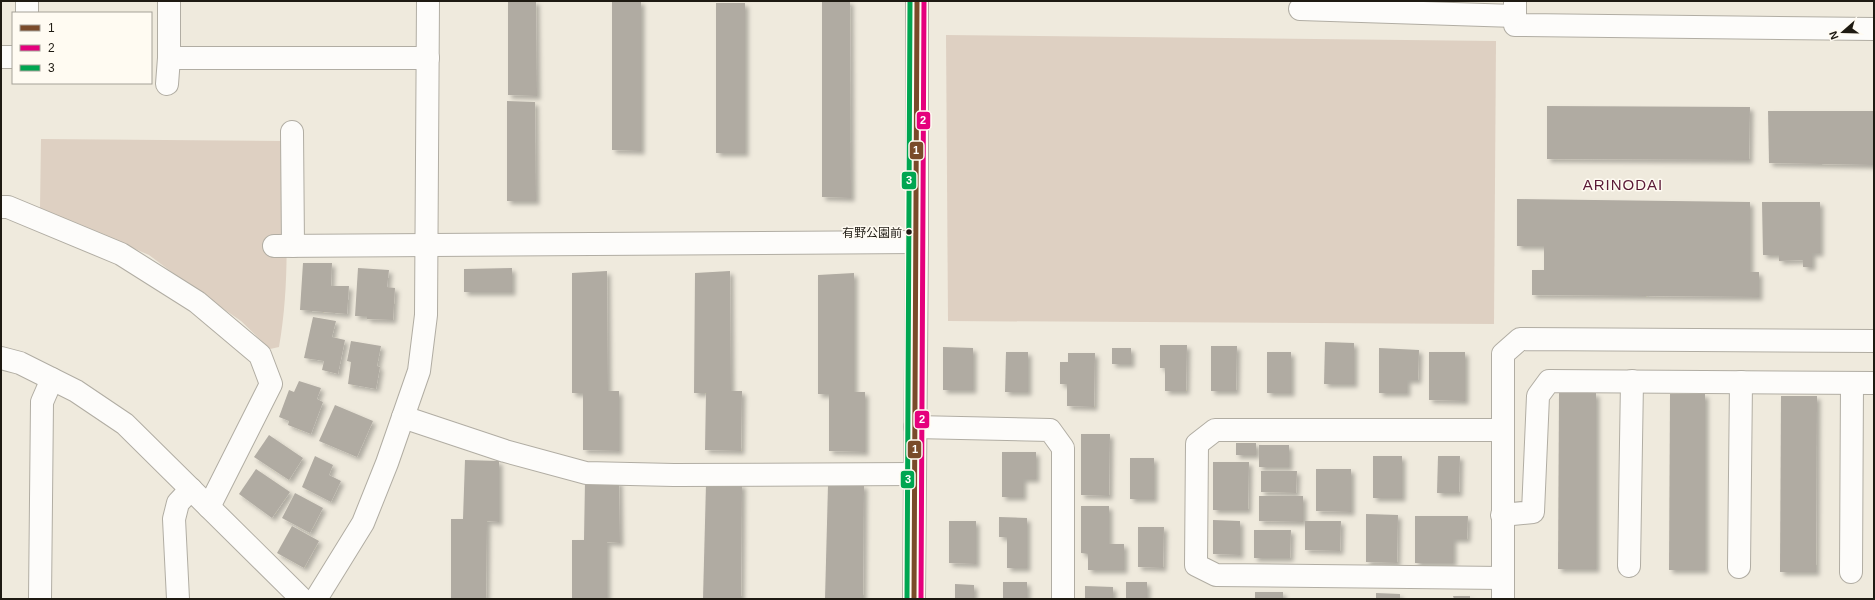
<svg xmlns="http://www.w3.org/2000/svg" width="1875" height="600" viewBox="0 0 1875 600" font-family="Helvetica,'Noto Sans JP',sans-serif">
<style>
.green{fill:#ded0c2}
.building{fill:#b0aba2;filter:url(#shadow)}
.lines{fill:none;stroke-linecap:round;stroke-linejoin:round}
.minor-casing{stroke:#b1ada3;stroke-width:24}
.minor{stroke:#fdfcfa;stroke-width:22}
.bus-1-casing{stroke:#fffbf2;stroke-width:8}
.bus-2-casing{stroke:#fffbf2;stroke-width:8}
.bus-3-casing{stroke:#fffbf2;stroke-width:8}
.bus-1{stroke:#7a4b2a;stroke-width:5}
.bus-2{stroke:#e5007d;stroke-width:5}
.bus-3{stroke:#00a651;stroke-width:5}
.bus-dot{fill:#1e1a12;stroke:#fffbf2;stroke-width:1.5}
.labels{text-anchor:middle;stroke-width:3;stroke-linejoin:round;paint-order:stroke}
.bus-label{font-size:12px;fill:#1e1a12;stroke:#fffbf2;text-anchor:end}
.quarter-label{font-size:15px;letter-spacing:1px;fill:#5a1936;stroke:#fffbf2}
.line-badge{stroke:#fffbf2;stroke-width:1.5}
.badge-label{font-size:11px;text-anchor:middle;font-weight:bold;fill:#fff}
</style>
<defs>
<filter id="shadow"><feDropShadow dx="3.5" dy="3.5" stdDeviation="2" flood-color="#0004"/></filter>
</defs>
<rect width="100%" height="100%" fill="#efeadd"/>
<g class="green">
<path d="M 946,35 L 1496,41 L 1494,324 L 948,321 Z"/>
<path d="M 41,139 L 283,141 C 286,210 291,279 279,347 L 270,349 L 241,321 L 189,285 L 149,255 L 40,208 Z"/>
</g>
<g class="building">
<path d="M 508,1 L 536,1 L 537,96 L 508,95 Z"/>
<path d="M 612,1 L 641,1 L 641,151 L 612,150 Z"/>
<path d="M 822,1 L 850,1 L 851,198 L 822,197 Z"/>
<rect x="716" y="3" width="29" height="150"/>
<path d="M 507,101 L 535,102 L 536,201 L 507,201 Z"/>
<path d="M 1547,106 L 1750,107 L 1749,160 L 1547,159 Z"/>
<path d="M 1768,111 L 1874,111 L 1874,165 L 1769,163 Z"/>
<path d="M 1517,199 L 1750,202 L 1750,272 L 1759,272 L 1759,297 L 1532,295 L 1532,270 L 1544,270 L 1544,246 L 1517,246 Z"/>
<path d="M 1762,202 L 1820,202 L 1820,253 L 1812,253 L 1812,267 L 1803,267 L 1803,260 L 1779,261 L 1779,255 L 1763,255 Z"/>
<path d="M 303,263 L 332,263 L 331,286 L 349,286 L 347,314 L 300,310 Z"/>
<path d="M 358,268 L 389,270 L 387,287 L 395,288 L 393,320 L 367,319 L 367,316 L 355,316 Z"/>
<path d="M 512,268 L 512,292 L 464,292 L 464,269 Z"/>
<path d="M 607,271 L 608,391 L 619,391 L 619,451 L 583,450 L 583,393 L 572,393 L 572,273 Z"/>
<path d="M 730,271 L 731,391 L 742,391 L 741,451 L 705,450 L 706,393 L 694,393 L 695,273 Z"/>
<path d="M 854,273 L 854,392 L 865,392 L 865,452 L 829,451 L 829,394 L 818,394 L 818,275 Z"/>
<path d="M 313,317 L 336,321 L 332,337 L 345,340 L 338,374 L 322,370 L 324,361 L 304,358 Z"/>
<path d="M 351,341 L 381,346 L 377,366 L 380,367 L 376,389 L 348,384 L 351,362 L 347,361 Z"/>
<path d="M 1325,342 L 1354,343 L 1354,384 L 1324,384 Z"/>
<path d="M 1160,345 L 1187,345 L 1186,391 L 1165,391 L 1165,368 L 1160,368 Z"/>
<path d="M 1211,346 L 1237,346 L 1236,391 L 1211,391 Z"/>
<path d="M 943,347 L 973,348 L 973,390 L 943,390 Z"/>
<rect x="1112" y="348" width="19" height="16"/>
<path d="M 1379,348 L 1419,350 L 1418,380 L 1407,380 L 1407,393 L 1379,393 Z"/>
<path d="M 1006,352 L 1028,352 L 1028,392 L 1005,392 Z"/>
<rect x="1267" y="352" width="24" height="41"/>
<path d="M 1429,352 L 1465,352 L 1465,401 L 1429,400 Z"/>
<path d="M 1068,353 L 1095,353 L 1094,407 L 1067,406 L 1067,384 L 1060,384 L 1060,362 L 1068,362 Z"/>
<path d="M 299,381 L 321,388 L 317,399 L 323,402 L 311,434 L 288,425 L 289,421 L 279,417 L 289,390 L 294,392 Z"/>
<path d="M 1559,393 L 1596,393 L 1596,569 L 1558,569 Z"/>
<path d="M 1670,394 L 1705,394 L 1705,570 L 1669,570 Z"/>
<path d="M 1781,396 L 1817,396 L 1816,572 L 1780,572 Z"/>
<path d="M 335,405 L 373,421 L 357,457 L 319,441 Z"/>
<path d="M 1081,434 L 1110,434 L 1109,496 L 1081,495 Z"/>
<path d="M 269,435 L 303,458 L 289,480 L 254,457 Z"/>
<rect x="1236" y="443" width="20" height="12"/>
<rect x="1259" y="445" width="30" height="22"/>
<path d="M 1002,452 L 1036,452 L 1036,479 L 1023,479 L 1023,497 L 1002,497 Z"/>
<path d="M 315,456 L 333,465 L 329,475 L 341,481 L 331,502 L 302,487 Z"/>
<rect x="1373" y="456" width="29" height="42"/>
<path d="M 1438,456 L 1460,456 L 1459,493 L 1437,493 Z"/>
<rect x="1130" y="458" width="24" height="41"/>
<path d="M 465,460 L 499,461 L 499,522 L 487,521 L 486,599 L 451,599 L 451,519 L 463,519 Z"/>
<path d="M 1213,462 L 1249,462 L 1248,510 L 1213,510 Z"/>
<path d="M 256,469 L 290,492 L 272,518 L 239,494 Z"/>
<path d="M 1316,469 L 1351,469 L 1351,512 L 1316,511 Z"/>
<path d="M 1261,471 L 1297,471 L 1296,493 L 1261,492 Z"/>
<path d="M 585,481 L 619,481 L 620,543 L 607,542 L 607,599 L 572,599 L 572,540 L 584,540 Z"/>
<path d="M 706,484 L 742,484 L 741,599 L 703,599 Z"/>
<path d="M 828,485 L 864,485 L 863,599 L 825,599 Z"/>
<path d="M 295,493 L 323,508 L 310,533 L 282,518 Z"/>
<path d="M 1259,496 L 1303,496 L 1303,522 L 1259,521 Z"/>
<path d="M 1081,506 L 1109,506 L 1109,544 L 1124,544 L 1124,570 L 1088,570 L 1088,554 L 1081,553 Z"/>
<path d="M 1366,514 L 1398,515 L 1397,563 L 1366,562 Z"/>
<path d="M 1415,516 L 1468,516 L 1467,539 L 1453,539 L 1453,563 L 1415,563 Z"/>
<path d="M 999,517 L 1027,518 L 1027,568 L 1007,568 L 1007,537 L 999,537 Z"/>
<path d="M 1213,520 L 1240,521 L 1240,555 L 1213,554 Z"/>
<path d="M 949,521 L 976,521 L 976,564 L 949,563 Z"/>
<path d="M 1305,521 L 1341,521 L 1340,551 L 1305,550 Z"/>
<path d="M 292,526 L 319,541 L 304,568 L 277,553 Z"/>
<path d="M 1138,527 L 1164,527 L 1163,568 L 1138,567 Z"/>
<path d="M 1254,530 L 1291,530 L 1290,558 L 1254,558 Z"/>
<rect x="1003" y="582" width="24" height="17"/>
<rect x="1126" y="582" width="21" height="17"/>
<path d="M 955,584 L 974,585 L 974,599 L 955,599 Z"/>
<path d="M 1085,586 L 1113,587 L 1113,599 L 1085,599 Z"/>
<rect x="1255" y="592" width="28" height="7"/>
<path d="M 1376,593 L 1400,594 L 1400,599 L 1376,599 Z"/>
<path d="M 1453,596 L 1470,596 L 1470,599 L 1454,599 Z"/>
</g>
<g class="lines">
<defs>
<g id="minor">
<path d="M 27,1 L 27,13"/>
<path d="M 1515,1 L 1515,25 L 1874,29"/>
<path d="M 1300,9 L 1515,16"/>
<path d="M 1,57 L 13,57"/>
<path d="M 169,58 L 428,58"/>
<path d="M 167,84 L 169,58 L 169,1"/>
<path d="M 292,132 L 293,246"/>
<path d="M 1,207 L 8,207 L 121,254 L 197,302 L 260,355 L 271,384 L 209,507"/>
<path d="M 274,246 L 917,242"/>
<path d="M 1,358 L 20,363 L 76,391 L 125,424 L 302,599"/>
<path d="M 403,417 L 505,451 L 586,473 L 674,475 L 915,474"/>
<path d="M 915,427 L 1050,430 L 1063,448 L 1063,599"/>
<path d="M 1502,515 L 1533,512 L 1538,396 L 1549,381 L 1874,383"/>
<path d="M 1629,566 L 1632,381"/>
<path d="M 1739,567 L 1741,382"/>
<path d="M 1851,572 L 1852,383"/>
<path d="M 1503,578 L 1216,575 L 1196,565 L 1197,444 L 1215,430 L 1503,430"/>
<path d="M 40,599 L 42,402 L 52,379"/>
<path d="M 178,599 L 174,519 L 178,503 L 191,489"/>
<path d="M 316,599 L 363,523 L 387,463 L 419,371 L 426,315 L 428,1"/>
<path d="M 914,599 L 917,242 L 917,1"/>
<path d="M 1503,599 L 1503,354 L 1520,339 L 1874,341"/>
</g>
</defs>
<use href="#minor" class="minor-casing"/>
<use href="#minor" class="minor"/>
<defs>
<path id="bus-1" d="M 914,599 L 917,1"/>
<path id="bus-2" d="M 921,599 L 924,1"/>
<path id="bus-3" d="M 907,599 L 910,1"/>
</defs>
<use href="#bus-1" class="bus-1-casing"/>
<use href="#bus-2" class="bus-2-casing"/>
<use href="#bus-3" class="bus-3-casing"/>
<use href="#bus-1" class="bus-1"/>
<use href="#bus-2" class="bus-2"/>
<use href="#bus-3" class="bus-3"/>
</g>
<circle class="bus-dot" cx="909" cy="232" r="3.5"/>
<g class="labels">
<g class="bus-label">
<text x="902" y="237">有野公園前</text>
</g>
<g class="quarter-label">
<text x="1623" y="190">ARINODAI</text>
</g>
</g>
<g class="line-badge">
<rect x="916" y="111" width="15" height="19" rx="4" fill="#e5007d"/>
<rect x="909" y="141" width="15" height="19" rx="4" fill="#7a4b2a"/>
<rect x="901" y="171" width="16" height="19" rx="4" fill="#00a651"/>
<rect x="914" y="410" width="16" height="19" rx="4" fill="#e5007d"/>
<rect x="907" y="440" width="15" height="19" rx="4" fill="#7a4b2a"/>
<rect x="900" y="470" width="15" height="19" rx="4" fill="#00a651"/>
</g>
<g class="badge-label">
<text x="923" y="124">2</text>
<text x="916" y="154">1</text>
<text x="909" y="184">3</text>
<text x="922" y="423">2</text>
<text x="915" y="453">1</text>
<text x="908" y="483">3</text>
</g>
<rect width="1875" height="600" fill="none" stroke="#1e1a12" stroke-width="4"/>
<rect x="12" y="12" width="140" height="72" fill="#fffbf2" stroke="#a5a198"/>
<rect x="20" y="25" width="20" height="6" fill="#7a4b2a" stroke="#a5a198"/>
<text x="48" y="32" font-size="12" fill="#1e1a12">1</text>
<rect x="20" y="45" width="20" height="6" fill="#e5007d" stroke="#a5a198"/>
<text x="48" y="52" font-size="12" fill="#1e1a12">2</text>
<rect x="20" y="65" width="20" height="6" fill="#00a651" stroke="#a5a198"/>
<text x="48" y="72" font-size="12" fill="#1e1a12">3</text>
<g transform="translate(1843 32) rotate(250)" stroke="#fffbf2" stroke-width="3" paint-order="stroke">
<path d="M0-3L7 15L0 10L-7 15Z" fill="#1e1a12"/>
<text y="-6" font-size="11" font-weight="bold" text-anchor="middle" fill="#1e1a12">N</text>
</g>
</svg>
